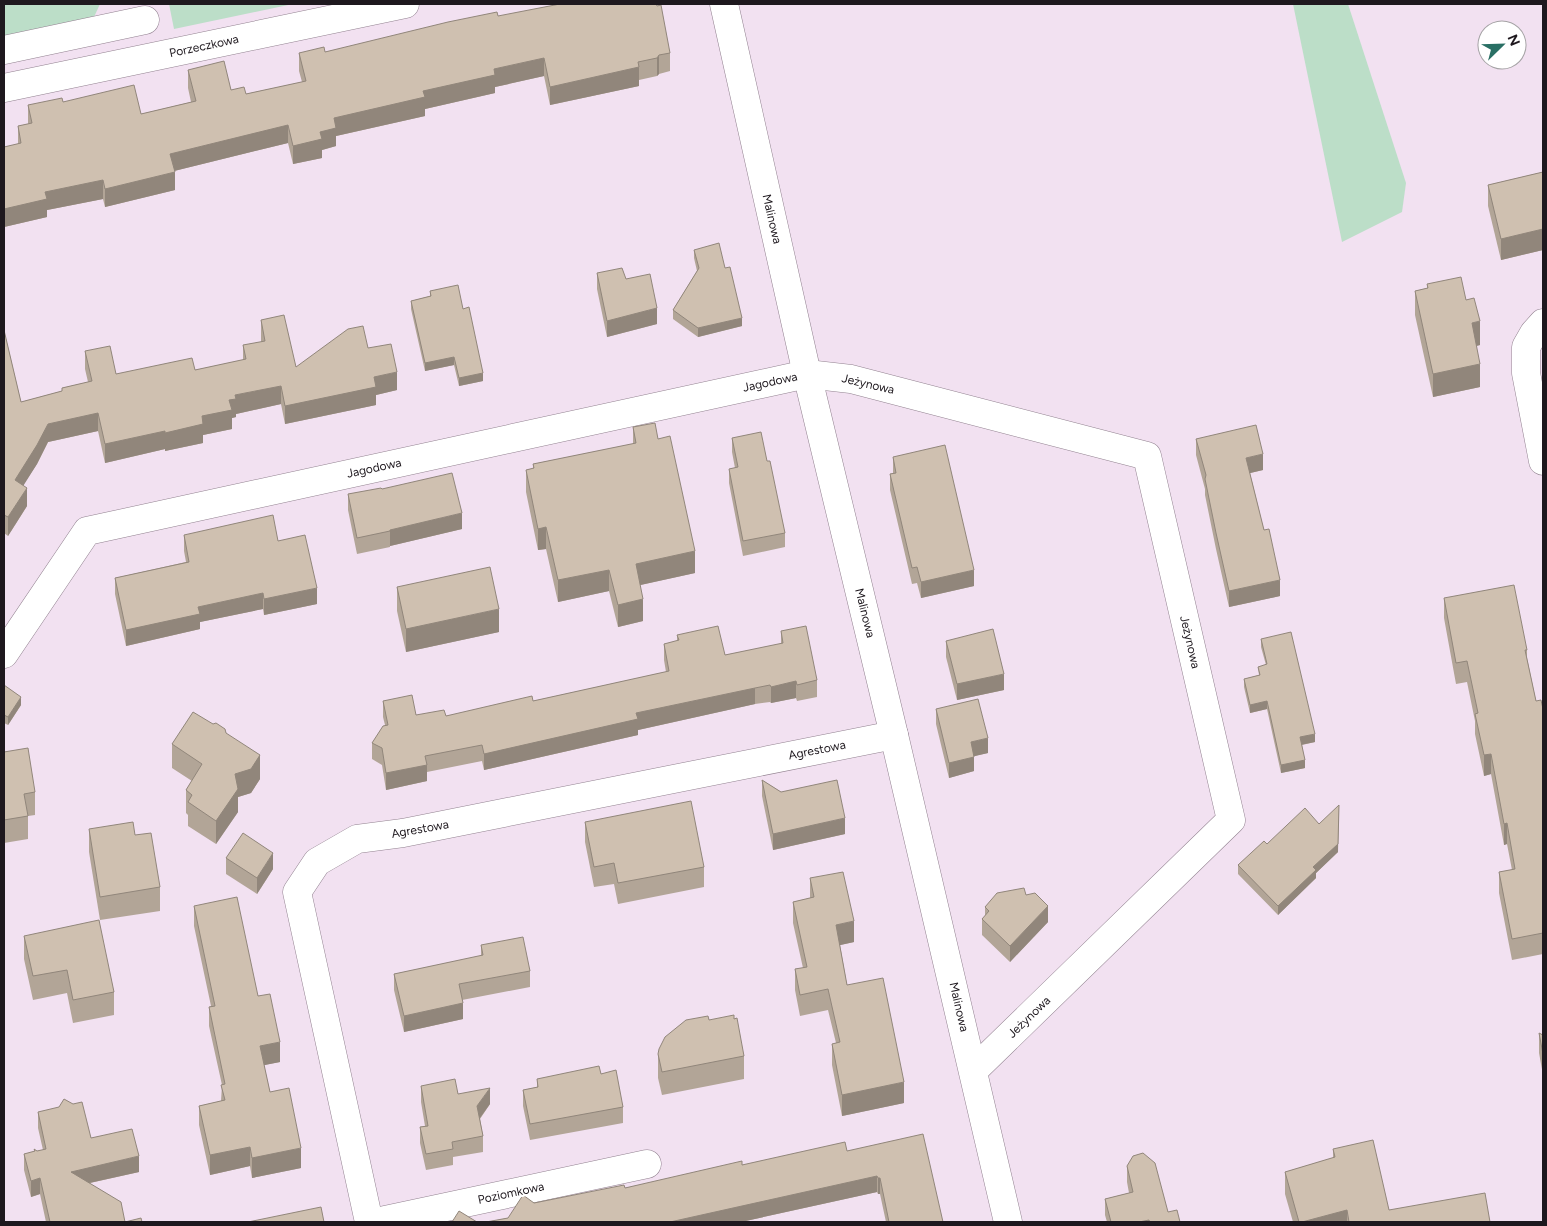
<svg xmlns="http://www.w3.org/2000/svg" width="1547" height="1226" viewBox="0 0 1547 1226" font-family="Figtree,sans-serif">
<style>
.green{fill:#bcdec8}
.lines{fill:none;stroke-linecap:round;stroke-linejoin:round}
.minor-casing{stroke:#928290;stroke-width:29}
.minor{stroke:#fff;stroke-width:28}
.wall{fill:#b2a597}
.shaded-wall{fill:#91867b}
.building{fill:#cfc0b0;stroke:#91867b}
.labels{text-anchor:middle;stroke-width:4.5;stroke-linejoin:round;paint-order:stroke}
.street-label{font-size:12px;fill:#1e181e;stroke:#fff}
</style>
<rect width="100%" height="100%" fill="#f2e1f1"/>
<g class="green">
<path d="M 4,4 L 100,4 L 94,17 L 4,36 Z"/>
<path d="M 169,4 L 293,4 L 174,29 Z"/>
<path d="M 1293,4 L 1348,4 L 1406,183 L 1402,212 L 1342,242 Z"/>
</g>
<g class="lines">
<defs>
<g id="minor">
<path d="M 724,4 L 807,374 L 894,735 L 1008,1222"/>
<path d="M 4,50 L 145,20"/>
<path d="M 4,88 L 405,4"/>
<path d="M 1543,323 L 1534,333 L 1526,347 L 1526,373 L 1543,461"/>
<path d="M 4,654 L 87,531 L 807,374 L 851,379 L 1147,456 L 1231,820 L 974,1070"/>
<path d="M 369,1222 L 297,892 L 317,862 L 357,839 L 403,833 L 894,735"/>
<path d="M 376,1222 L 647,1164"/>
</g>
</defs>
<use href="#minor" class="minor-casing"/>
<use href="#minor" class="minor"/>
</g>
<g class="wall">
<path d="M 498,16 L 670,53 L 670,71 L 659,74 L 657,76 L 639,80 L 639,86 L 550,105 L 544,76 L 495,87 L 495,93 L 425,109 L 425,116 L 336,136 L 336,146 L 322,150 L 322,158 L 293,164 L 288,143 L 174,171 L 175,190 L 105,207 L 103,199 L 47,210 L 47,217 L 4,227 L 4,147 L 18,144 L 18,126 L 28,124 L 28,105 L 63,102 L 141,114 L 191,102 L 188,88 L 188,70 L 231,90 L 246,94 L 302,82 L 299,71 L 299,53 L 325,52 Z"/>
<path d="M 1543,172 L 1543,250 L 1501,260 L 1488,206 L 1488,185 Z"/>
<path d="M 694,250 L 742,326 L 698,337 L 673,319 L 673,310 L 697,271 L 694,258 Z"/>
<path d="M 597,273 L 626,279 L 657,324 L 607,337 L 597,289 Z"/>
<path d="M 1427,284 L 1466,300 L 1480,345 L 1476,346 L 1480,387 L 1433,397 L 1415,315 L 1415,291 L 1427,288 Z"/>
<path d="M 430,291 L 463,309 L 483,381 L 459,386 L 454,365 L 425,371 L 411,309 L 411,301 L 430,296 Z"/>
<path d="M 261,320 L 296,367 L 368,348 L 397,390 L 376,395 L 376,405 L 285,424 L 281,404 L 236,414 L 236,417 L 232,418 L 232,429 L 203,435 L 203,443 L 165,451 L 165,449 L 105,463 L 98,431 L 48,442 L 37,464 L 23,485 L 27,506 L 8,536 L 4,533 L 4,330 L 21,402 L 62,391 L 62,388 L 88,382 L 85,369 L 85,351 L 116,374 L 195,370 L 243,360 L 243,345 L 261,342 Z"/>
<path d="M 633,427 L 658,439 L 695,573 L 640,585 L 643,621 L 618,627 L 609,591 L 558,602 L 546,549 L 538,550 L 526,492 L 526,470 L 533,469 L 533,464 L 633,444 Z"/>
<path d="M 732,438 L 767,461 L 785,533 L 785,547 L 743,556 L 729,483 L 729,469 L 735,468 L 732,452 Z"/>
<path d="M 1196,439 L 1263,470 L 1250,473 L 1280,596 L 1229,607 L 1216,549 L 1205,495 L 1205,489 L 1196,455 Z"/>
<path d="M 893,457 L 974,586 L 921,598 L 917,583 L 912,584 L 890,490 L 890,474 L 893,473 Z"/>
<path d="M 382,489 L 462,529 L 390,546 L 390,547 L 357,554 L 348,510 L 348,494 Z"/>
<path d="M 184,535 L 278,541 L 317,604 L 264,615 L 263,609 L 200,622 L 200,629 L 126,646 L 115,594 L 115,578 L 186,562 L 184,551 Z"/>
<path d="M 397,587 L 499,632 L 406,652 L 397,611 Z"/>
<path d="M 1444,598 L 1527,650 L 1527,658 L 1536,701 L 1543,709 L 1543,954 L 1512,960 L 1499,893 L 1499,872 L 1512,870 L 1507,844 L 1504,845 L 1491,774 L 1484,776 L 1475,734 L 1475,721 L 1467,682 L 1456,684 L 1444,618 Z"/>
<path d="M 781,631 L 817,680 L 817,697 L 797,701 L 796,698 L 771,703 L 770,702 L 755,704 L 638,730 L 638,735 L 484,770 L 482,761 L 427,772 L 427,781 L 386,790 L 382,765 L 372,759 L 372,743 L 385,725 L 383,717 L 383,701 L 416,715 L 446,716 L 533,701 L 666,672 L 664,660 L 664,644 L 677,641 L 677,635 L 725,655 L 781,644 Z"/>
<path d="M 1261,639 L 1315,742 L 1302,745 L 1305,768 L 1281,773 L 1267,709 L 1250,713 L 1244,687 L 1244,679 L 1259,675 L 1258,667 L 1266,665 L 1261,647 Z"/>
<path d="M 946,641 L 1004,690 L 957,700 L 946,657 Z"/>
<path d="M 4,685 L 21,705 L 8,725 L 4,723 Z"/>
<path d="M 936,709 L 988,753 L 974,756 L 974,771 L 949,778 L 936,724 Z"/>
<path d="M 213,724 L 226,733 L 260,779 L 251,793 L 238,797 L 238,812 L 216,844 L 188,826 L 188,815 L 186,813 L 186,790 L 192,781 L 172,768 L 172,744 Z"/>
<path d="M 4,752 L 35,792 L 35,815 L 28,816 L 28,839 L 4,843 Z"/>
<path d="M 762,780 L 781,792 L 845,834 L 773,850 L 762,796 Z"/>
<path d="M 585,822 L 704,867 L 704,887 L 618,904 L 614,884 L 594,887 L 585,842 Z"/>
<path d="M 89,829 L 135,835 L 160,887 L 160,911 L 100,920 L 89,852 Z"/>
<path d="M 1267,844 L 1338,852 L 1316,873 L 1316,878 L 1278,915 L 1238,874 L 1238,865 Z"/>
<path d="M 226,858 L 273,869 L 257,894 L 226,874 Z"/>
<path d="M 810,878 L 854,942 L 840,945 L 847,985 L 904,1103 L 842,1116 L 832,1065 L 832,1044 L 836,1043 L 828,1010 L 800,1016 L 795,990 L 795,969 L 803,968 L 793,923 L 793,902 L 810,898 Z"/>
<path d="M 1026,895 L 1048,922 L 1010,962 L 982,935 L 982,919 L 985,916 L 985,907 Z"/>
<path d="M 194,906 L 258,996 L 280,1062 L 264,1065 L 270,1092 L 301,1168 L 252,1178 L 250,1166 L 210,1175 L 199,1125 L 199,1106 L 221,1101 L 222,1085 L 209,1026 L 209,1007 L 211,1006 L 194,926 Z"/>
<path d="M 24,936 L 114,992 L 114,1015 L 73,1023 L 67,993 L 33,1000 L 24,959 Z"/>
<path d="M 481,945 L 530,971 L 530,987 L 462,1000 L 463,1019 L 404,1032 L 394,990 L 394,974 L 481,956 Z"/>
<path d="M 709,1020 L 744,1056 L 744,1079 L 662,1095 L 658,1078 L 658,1054 Z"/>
<path d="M 1539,1033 L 1543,1035 L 1543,1075 L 1539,1053 Z"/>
<path d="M 601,1074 L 623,1107 L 623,1123 L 530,1140 L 523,1106 L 523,1090 L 537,1087 L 537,1079 Z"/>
<path d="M 421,1086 L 458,1094 L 490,1104 L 480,1119 L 483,1136 L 483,1152 L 453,1157 L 453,1165 L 426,1170 L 420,1143 L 420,1127 L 425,1126 L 421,1102 Z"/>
<path d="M 38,1112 L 91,1138 L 139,1172 L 90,1183 L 125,1222 L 142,1222 L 46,1222 L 40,1194 L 31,1197 L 24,1170 L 24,1154 L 34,1152 L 34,1149 L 37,1151 L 43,1150 L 38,1128 Z"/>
<path d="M 1333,1149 L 1389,1210 L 1490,1222 L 1293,1222 L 1285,1194 L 1285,1172 L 1333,1158 Z"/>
<path d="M 847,1151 L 943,1222 L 886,1222 L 880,1194 L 878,1194 L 877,1192 L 741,1222 L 486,1222 L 508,1218 L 534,1203 L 625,1188 L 742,1165 Z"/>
<path d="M 1127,1166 L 1168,1212 L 1180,1222 L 1107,1222 L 1105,1215 L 1105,1199 L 1129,1193 L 1127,1182 Z"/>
</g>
<g class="shaded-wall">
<path d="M 659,55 L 659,74 L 657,76 L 657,58 Z"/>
<path d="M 544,58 L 544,76 L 495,87 L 495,93 L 425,109 L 425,116 L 336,136 L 336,146 L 322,150 L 322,158 L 293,164 L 293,146 L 334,118 L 494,69 Z"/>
<path d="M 639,67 L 639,86 L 550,105 L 550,87 Z"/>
<path d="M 288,125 L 288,143 L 170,172 L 170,154 Z"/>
<path d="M 175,172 L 175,190 L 105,207 L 105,189 Z"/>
<path d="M 103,180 L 103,199 L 47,210 L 47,217 L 4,227 L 4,209 L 45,192 Z"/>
<path d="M 1543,229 L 1543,250 L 1501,260 L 1501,239 Z"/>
<path d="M 657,308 L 657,324 L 607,337 L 607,321 Z"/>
<path d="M 742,318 L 742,326 L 698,337 L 698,328 Z"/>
<path d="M 1480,321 L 1480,345 L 1472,347 L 1472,323 Z"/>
<path d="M 454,357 L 454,365 L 425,371 L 425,363 Z"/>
<path d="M 1480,364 L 1480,387 L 1433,397 L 1433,374 Z"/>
<path d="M 397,372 L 397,390 L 376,395 L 376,405 L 285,424 L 285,406 L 374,377 Z"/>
<path d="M 483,373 L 483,381 L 459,386 L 459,378 Z"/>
<path d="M 281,386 L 281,404 L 236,414 L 236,417 L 232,418 L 232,429 L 203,435 L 203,443 L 165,451 L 165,433 L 229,400 L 235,395 Z"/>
<path d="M 98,413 L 98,431 L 48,442 L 37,464 L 15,499 L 15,480 L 48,424 Z"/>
<path d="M 165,431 L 165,449 L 105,463 L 105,444 Z"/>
<path d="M 1263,454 L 1263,470 L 1246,474 L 1246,458 Z"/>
<path d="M 27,488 L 27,506 L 8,536 L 8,517 Z"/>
<path d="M 462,513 L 462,529 L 390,546 L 390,530 Z"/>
<path d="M 546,527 L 546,549 L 538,550 L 538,529 Z"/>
<path d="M 695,551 L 695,573 L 636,586 L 636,564 Z"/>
<path d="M 609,570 L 609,591 L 558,602 L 558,580 Z"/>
<path d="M 974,570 L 974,586 L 921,598 L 921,582 Z"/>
<path d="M 1280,580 L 1280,596 L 1229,607 L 1229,591 Z"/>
<path d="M 317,588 L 317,604 L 264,615 L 264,599 Z"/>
<path d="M 263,593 L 263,609 L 200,622 L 200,629 L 126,646 L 126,630 L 198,607 Z"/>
<path d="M 643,599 L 643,621 L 618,627 L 618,605 Z"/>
<path d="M 499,609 L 499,632 L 406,652 L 406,629 Z"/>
<path d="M 1004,674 L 1004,690 L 957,700 L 957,684 Z"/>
<path d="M 796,681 L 796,698 L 771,703 L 771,687 Z"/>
<path d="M 755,688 L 755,704 L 638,730 L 638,735 L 484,770 L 484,754 L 636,713 Z"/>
<path d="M 21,697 L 21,705 L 8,725 L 8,717 Z"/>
<path d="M 1267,701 L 1267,709 L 1250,713 L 1250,705 Z"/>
<path d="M 1315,734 L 1315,742 L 1300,745 L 1300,737 Z"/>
<path d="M 988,738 L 988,753 L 971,757 L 971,742 Z"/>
<path d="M 1491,754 L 1491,774 L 1484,776 L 1484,755 Z"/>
<path d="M 260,755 L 260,779 L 251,793 L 238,797 L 238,812 L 216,844 L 216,821 L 235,774 Z"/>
<path d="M 974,757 L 974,771 L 949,778 L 949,763 Z"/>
<path d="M 1305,760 L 1305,768 L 1281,773 L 1281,765 Z"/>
<path d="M 427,765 L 427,781 L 386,790 L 386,773 Z"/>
<path d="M 1339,805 L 1338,852 L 1316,873 L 1316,878 L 1278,915 L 1278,906 L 1313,867 Z"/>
<path d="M 845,818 L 845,834 L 773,850 L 773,834 Z"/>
<path d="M 1507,823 L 1507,844 L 1504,845 L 1504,824 Z"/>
<path d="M 273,853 L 273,869 L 257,894 L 257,878 Z"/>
<path d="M 1048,906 L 1048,922 L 1010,962 L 1010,946 Z"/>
<path d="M 854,921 L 854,942 L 836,946 L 836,925 Z"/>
<path d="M 463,1003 L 463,1019 L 404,1032 L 404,1016 Z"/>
<path d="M 280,1042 L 280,1062 L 260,1066 L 260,1046 Z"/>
<path d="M 904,1082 L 904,1103 L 842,1116 L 842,1095 Z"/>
<path d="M 490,1088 L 490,1104 L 477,1122 L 477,1106 Z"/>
<path d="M 250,1147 L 250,1166 L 210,1175 L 210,1155 Z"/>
<path d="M 301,1148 L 301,1168 L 252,1178 L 252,1158 Z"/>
<path d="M 139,1156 L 139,1172 L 71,1187 L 71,1172 Z"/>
<path d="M 877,1176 L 877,1192 L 741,1222 L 670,1222 Z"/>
<path d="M 40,1178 L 40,1194 L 31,1197 L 31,1181 Z"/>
<rect x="878" y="1178" width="2" height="16"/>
<path d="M 1347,1210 L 1347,1222 L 1302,1222 Z"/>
<path d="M 1149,1220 L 1149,1222 L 1139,1222 Z"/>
</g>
<g class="building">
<path d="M 560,4 L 656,4 L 657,6 L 661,5 L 670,53 L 659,55 L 657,58 L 638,62 L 639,67 L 550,87 L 544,58 L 494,69 L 495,75 L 423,91 L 425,97 L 334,118 L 336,128 L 320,132 L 322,139 L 293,146 L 288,125 L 170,154 L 175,172 L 105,189 L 103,180 L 45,192 L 47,199 L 4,209 L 4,147 L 21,143 L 18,126 L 32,123 L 28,105 L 62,98 L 63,102 L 134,85 L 141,114 L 196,101 L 188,70 L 224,61 L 231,90 L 244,87 L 246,94 L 306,81 L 299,53 L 324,47 L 325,52 L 448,22 L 497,12 L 498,16 Z"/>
<path d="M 1543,172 L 1543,229 L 1501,239 L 1488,185 Z"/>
<path d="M 719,243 L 725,268 L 730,267 L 742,318 L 698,328 L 673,310 L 699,268 L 694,250 Z"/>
<path d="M 622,268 L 626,279 L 650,274 L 657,308 L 607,321 L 597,273 Z"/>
<path d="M 1461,277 L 1466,300 L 1474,298 L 1480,321 L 1472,323 L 1480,364 L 1433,374 L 1415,291 L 1428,288 L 1427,284 Z"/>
<path d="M 458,285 L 463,309 L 469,307 L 483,373 L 459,378 L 454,357 L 425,363 L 411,301 L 431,296 L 430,291 Z"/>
<path d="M 284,315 L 296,367 L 348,329 L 363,326 L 368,348 L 391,344 L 397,372 L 374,377 L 376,387 L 285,406 L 281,386 L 235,395 L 236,399 L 229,400 L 232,410 L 202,416 L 203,424 L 165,433 L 165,431 L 105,444 L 98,413 L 48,424 L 37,445 L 15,480 L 27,488 L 8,517 L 4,515 L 4,330 L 21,402 L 62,391 L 62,388 L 92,381 L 85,351 L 110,346 L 116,374 L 192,358 L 195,370 L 246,359 L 243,345 L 265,341 L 261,320 Z"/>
<path d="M 655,423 L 658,439 L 670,436 L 695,551 L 636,564 L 643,599 L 618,605 L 609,570 L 558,580 L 546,527 L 538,529 L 526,470 L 534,468 L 533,464 L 636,443 L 633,427 Z"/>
<path d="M 1256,425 L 1263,454 L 1246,458 L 1264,530 L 1269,529 L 1280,580 L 1229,591 L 1216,533 L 1205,479 L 1206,475 L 1196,439 Z"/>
<path d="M 761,432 L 767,461 L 770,461 L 785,533 L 743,541 L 729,469 L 738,467 L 732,438 Z"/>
<path d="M 945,445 L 974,570 L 921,582 L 917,567 L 912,568 L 890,474 L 896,473 L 893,457 Z"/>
<path d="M 452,473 L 462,513 L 390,530 L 390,531 L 357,538 L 348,494 L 381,488 L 382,489 Z"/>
<path d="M 273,515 L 278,541 L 305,535 L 317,588 L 264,599 L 263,593 L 198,607 L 200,614 L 126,630 L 115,578 L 189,562 L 184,535 Z"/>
<path d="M 490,567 L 499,609 L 406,629 L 397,587 Z"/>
<path d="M 1514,585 L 1527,650 L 1525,650 L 1536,701 L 1541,700 L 1543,709 L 1543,933 L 1512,939 L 1499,872 L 1515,869 L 1507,823 L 1504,824 L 1491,754 L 1484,755 L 1475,714 L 1478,713 L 1467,661 L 1456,663 L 1444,598 Z"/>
<path d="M 718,626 L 725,655 L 783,643 L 781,631 L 806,626 L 817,680 L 797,685 L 796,681 L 771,687 L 770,685 L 755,688 L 636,713 L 638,719 L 484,754 L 482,745 L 425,756 L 427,765 L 386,773 L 382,748 L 372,743 L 383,726 L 388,725 L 383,701 L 412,695 L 416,715 L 444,710 L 446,716 L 532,696 L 533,701 L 669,671 L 664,644 L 679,640 L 677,635 Z"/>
<path d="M 993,629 L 1004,674 L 957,684 L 946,641 Z"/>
<path d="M 1291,632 L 1315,734 L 1300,737 L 1305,760 L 1281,765 L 1267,701 L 1250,705 L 1244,679 L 1260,675 L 1258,667 L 1267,664 L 1261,639 Z"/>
<path d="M 4,685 L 21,697 L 8,717 L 4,715 Z"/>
<path d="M 978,699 L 988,738 L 971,742 L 974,757 L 949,763 L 936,709 Z"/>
<path d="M 193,712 L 213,724 L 216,723 L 225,729 L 226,733 L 260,755 L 251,769 L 235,774 L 238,789 L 216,821 L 188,802 L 192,795 L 186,790 L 202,764 L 172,744 Z"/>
<path d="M 28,748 L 35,792 L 24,794 L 28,816 L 4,820 L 4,752 Z"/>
<path d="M 762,780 L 781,792 L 837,780 L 845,818 L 773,834 Z"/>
<path d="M 691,801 L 704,867 L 618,883 L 614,863 L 594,867 L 585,822 Z"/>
<path d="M 1339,805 L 1338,844 L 1313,867 L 1316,870 L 1278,906 L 1238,865 L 1264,841 L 1267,844 L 1305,808 L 1319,824 Z"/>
<path d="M 133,822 L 135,835 L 151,833 L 160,887 L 100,897 L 89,829 Z"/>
<path d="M 243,833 L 273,853 L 257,878 L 226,858 Z"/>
<path d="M 843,872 L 854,921 L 836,925 L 847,985 L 883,978 L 904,1082 L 842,1095 L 832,1044 L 840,1042 L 828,989 L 800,995 L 795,969 L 807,967 L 793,902 L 814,897 L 810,878 Z"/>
<path d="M 1024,888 L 1026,895 L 1035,893 L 1048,906 L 1010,946 L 982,919 L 989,911 L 985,907 L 997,893 Z"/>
<path d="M 237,897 L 258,996 L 270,994 L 280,1042 L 260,1046 L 270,1092 L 289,1088 L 301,1148 L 252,1158 L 250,1147 L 210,1155 L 199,1106 L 225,1100 L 221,1085 L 225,1084 L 209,1007 L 215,1006 L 194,906 Z"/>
<path d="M 99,920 L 114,992 L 73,1000 L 67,970 L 33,976 L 24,936 Z"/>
<path d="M 523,937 L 530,971 L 459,984 L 463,1003 L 404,1016 L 394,974 L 483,955 L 481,945 Z"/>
<path d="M 734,1015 L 734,1019 L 737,1018 L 744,1056 L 662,1072 L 658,1054 L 659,1049 L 665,1037 L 686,1020 L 708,1016 L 709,1020 Z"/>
<path d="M 1539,1033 L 1543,1035 L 1543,1054 Z"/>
<path d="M 599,1066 L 601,1074 L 616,1070 L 623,1107 L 530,1124 L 523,1090 L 538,1087 L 537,1079 Z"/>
<path d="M 455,1079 L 458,1094 L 490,1088 L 477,1106 L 483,1136 L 452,1142 L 453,1149 L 426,1154 L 420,1127 L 428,1126 L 421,1086 Z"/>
<path d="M 64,1099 L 73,1104 L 82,1102 L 91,1138 L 132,1129 L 139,1156 L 71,1172 L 121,1202 L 125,1222 L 141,1218 L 142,1222 L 50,1222 L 40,1178 L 31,1181 L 24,1154 L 35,1151 L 34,1149 L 37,1151 L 46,1149 L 38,1112 L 59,1107 Z"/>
<path d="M 923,1134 L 943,1222 L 889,1222 L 880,1178 L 878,1178 L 877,1176 L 670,1222 L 486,1222 L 508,1218 L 523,1195 L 534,1203 L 624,1185 L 625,1188 L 742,1161 L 742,1165 L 845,1142 L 847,1151 Z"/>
<path d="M 1373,1140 L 1389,1210 L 1485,1193 L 1490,1222 L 1349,1222 L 1347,1210 L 1302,1222 L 1299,1222 L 1285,1172 L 1335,1157 L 1333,1149 Z"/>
<path d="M 1143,1153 L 1155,1163 L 1168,1212 L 1177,1210 L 1180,1222 L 1150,1222 L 1149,1220 L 1139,1222 L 1111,1222 L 1105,1199 L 1133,1192 L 1127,1166 L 1133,1156 Z"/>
<path d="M 321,1207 L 324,1222 L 248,1222 Z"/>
<path d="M 459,1211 L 477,1222 L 452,1222 Z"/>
</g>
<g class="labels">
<g class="street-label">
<text transform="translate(204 46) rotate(-12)" y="4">Porzeczkowa</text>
<text transform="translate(772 219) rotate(77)" y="4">Malinowa</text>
<text transform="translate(770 382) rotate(-12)" y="4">Jagodowa</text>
<text transform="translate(868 384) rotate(13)" y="4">Jeżynowa</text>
<text transform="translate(374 468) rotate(-12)" y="4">Jagodowa</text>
<text transform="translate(865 613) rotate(76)" y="4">Malinowa</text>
<text transform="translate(1190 642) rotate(77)" y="4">Jeżynowa</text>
<text transform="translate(817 750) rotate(-11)" y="4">Agrestowa</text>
<text transform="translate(420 829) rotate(-10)" y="4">Agrestowa</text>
<text transform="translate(959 1007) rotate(77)" y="4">Malinowa</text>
<text transform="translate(1029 1017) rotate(-44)" y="4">Jeżynowa</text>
<text transform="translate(511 1193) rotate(-12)" y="4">Poziomkowa</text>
</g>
</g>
<rect width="1547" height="1226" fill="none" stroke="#1e181e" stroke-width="10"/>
<g transform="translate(1502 45) rotate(67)"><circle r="24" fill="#ffffff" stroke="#a5a3a5"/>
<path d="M0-4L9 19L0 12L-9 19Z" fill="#296f64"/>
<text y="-8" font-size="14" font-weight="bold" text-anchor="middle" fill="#1e181e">N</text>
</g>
</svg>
